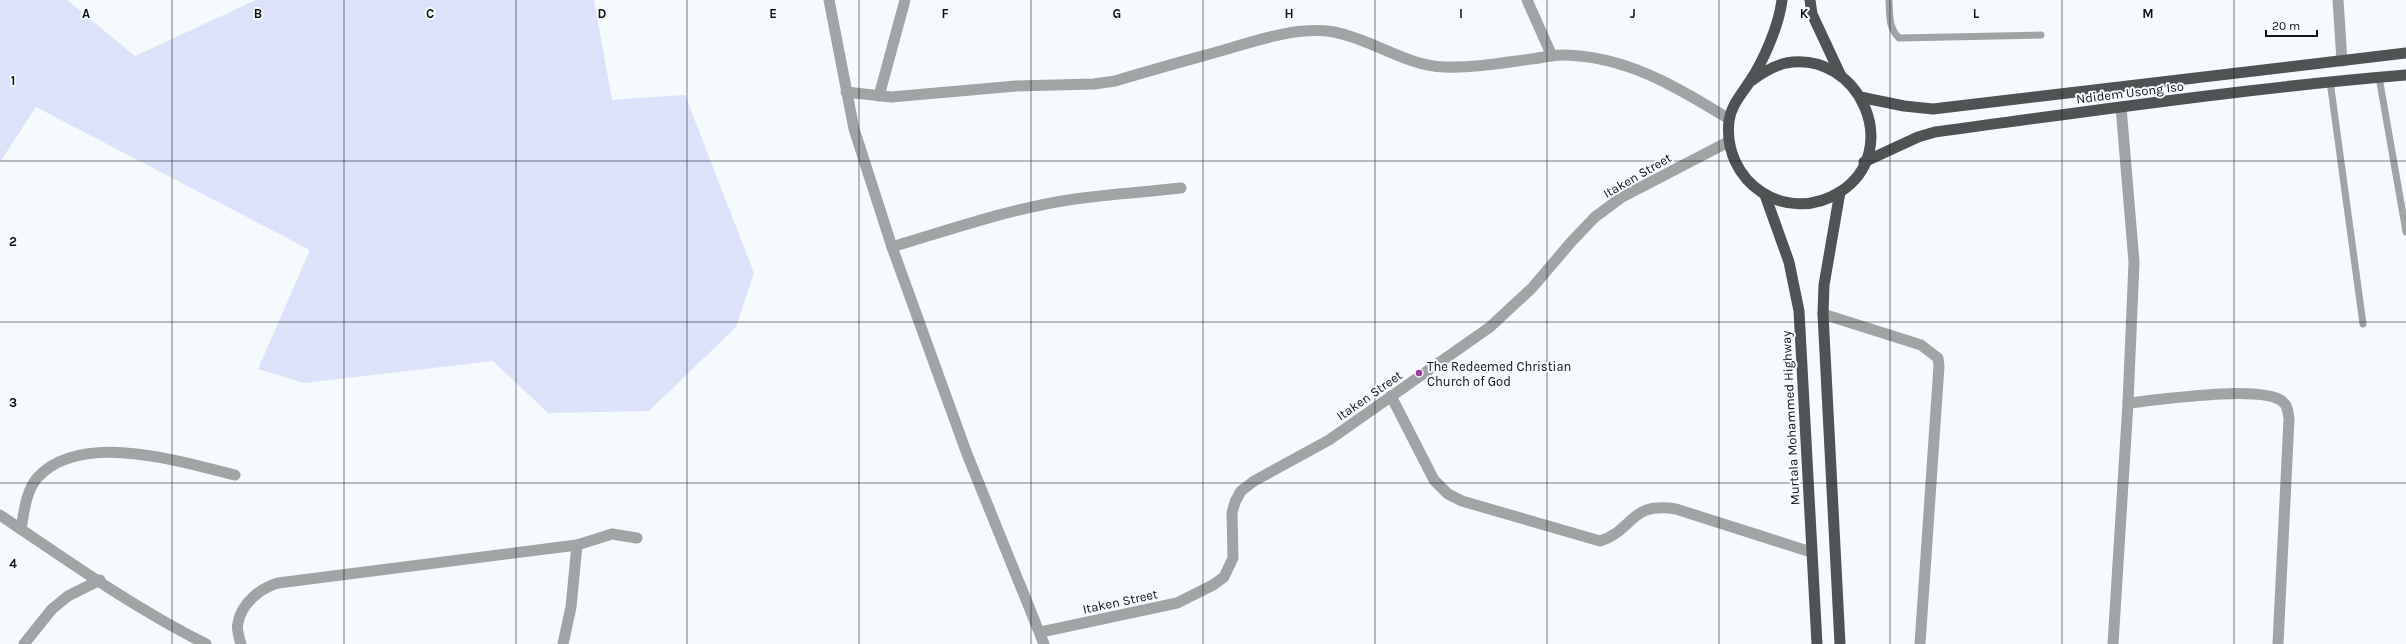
<svg xmlns="http://www.w3.org/2000/svg" width="2406" height="644" viewBox="0 0 2406 644" font-family="Karla,sans-serif">
<style>
.green{fill:#dbe2fa}
.lines{fill:none;stroke-linecap:round;stroke-linejoin:round}
.service{stroke:#a1a4a5;stroke-width:7}
.minor{stroke:#a1a4a5;stroke-width:11}
.tertiary{stroke:#a1a4a5;stroke-width:11}
.trunk{stroke:#4e5354;stroke-width:11}
.grid{fill:none;stroke:#111314;stroke-width:1;stroke-opacity:0.55}
.poi-dot{fill:#9f399d;stroke:#f4fafd;stroke-width:1.5}
.labels{text-anchor:middle;stroke-width:4;stroke-linejoin:round;paint-order:stroke}
.street-label{font-size:13px;fill:#111314;stroke:#f4fafd}
.poi-label{font-size:13px;fill:#111314;stroke:#f4fafd;text-anchor:start}
.grid-label{font-size:13px;text-anchor:middle;font-weight:bold;fill:#111314;stroke:#f4fafd;stroke-width:4;stroke-linejoin:round;paint-order:stroke}
</style>
<rect width="100%" height="100%" fill="#f4fafd"/>
<path class="green" d="M 0,0 L 67,0 L 135,56 L 256,0 L 594,0 L 612,100 L 685,95 L 754,273 L 736,327 L 649,411 L 548,413 L 493,361 L 304,383 L 258,369 L 310,250 L 36,107 L 0,162 Z"/>
<g class="lines">
<g class="service">
<path d="M 1889,0 C 1890,15 1888,27 1899,38 L 2041,35"/>
<path d="M 2379,77 L 2406,232"/>
<path d="M 2330,81 L 2363,324"/>
</g>
<g class="minor">
<path d="M 1527,0 L 1552,56"/>
<path d="M 2338,0 L 2342,61"/>
<path d="M 846,92 L 891,97 L 1016,86 L 1094,84 L 1115,81 C 1151,70 1188,60 1224,50 C 1258,40 1298,26 1334,32 C 1372,39 1406,66 1444,67 C 1473,68 1502,63 1531,59 C 1541,58 1552,55 1563,55 C 1627,56 1677,87 1729,119"/>
<path d="M 879,96 L 905,0"/>
<path d="M 892,247 C 952,229 1012,208 1075,199 C 1110,194 1146,192 1181,188"/>
<path d="M 1823,314 L 1921,345 L 1938,358 L 1939,366 L 1920,644"/>
<path d="M 1391,396 L 1434,480 L 1448,494 L 1462,501 L 1600,541 C 1634,530 1630,501 1676,509 L 1811,552"/>
<path d="M 2128,403 C 2157,400 2264,384 2283,402 C 2288,406 2288,413 2289,419 L 2278,644"/>
<path d="M 0,515 C 67,560 134,608 206,644"/>
<path d="M 21,529 C 24,512 26,490 38,477 C 82,430 182,462 235,475"/>
<path d="M 1041,632 L 1177,603 L 1213,585 L 1224,577 L 1233,558 L 1232,513 L 1235,502 L 1241,491 L 1254,481 L 1329,440 L 1490,327 L 1532,288 L 1572,241 L 1595,217 L 1622,197 L 1728,142"/>
<path d="M 24,644 L 52,609 L 68,596 L 100,580"/>
<path d="M 241,644 C 239,637 236,629 238,623 C 241,604 260,588 278,583 L 577,545 L 612,534 L 637,538"/>
<path d="M 563,644 L 571,607 L 577,545"/>
<path d="M 2113,644 L 2128,403 L 2134,262 L 2121,107"/>
</g>
<path class="tertiary" d="M 829,0 L 854,129 L 892,247 L 967,454 L 1044,644"/>
<g class="trunk">
<path d="M 1810,0 L 1812,14 L 1841,76"/>
<path d="M 1751,81 C 1762,73 1773,66 1786,63 C 1860,50 1904,151 1840,192 C 1786,226 1722,182 1729,121 C 1731,105 1742,94 1750,81 C 1764,60 1779,25 1782,0"/>
<path d="M 1860,97 L 1904,106 L 1933,109 L 2406,53"/>
<path d="M 1864,162 L 1918,137 L 1935,132 C 2091,111 2248,88 2406,75"/>
<path d="M 1840,192 L 1824,285 L 1823,314 L 1840,644"/>
<path d="M 1765,195 L 1789,262 L 1799,311 L 1817,644"/>
</g>
</g>
<path class="grid" d="M 172,0 L 172,644M 344,0 L 344,644M 516,0 L 516,644M 687,0 L 687,644M 859,0 L 859,644M 1031,0 L 1031,644M 1203,0 L 1203,644M 1375,0 L 1375,644M 1547,0 L 1547,644M 1719,0 L 1719,644M 1890,0 L 1890,644M 2062,0 L 2062,644M 2234,0 L 2234,644M 0,161 L 2406,161M 0,322 L 2406,322M 0,483 L 2406,483"/>
<circle class="poi-dot" cx="1419" cy="373" r="4"/>
<g class="labels">
<g class="street-label">
<text transform="translate(2130 92) rotate(-7)" y="5">Ndidem Usong Iso</text>
<text transform="translate(1637 175) rotate(-30)" y="5">Itaken Street</text>
<text transform="translate(1369 395) rotate(-35)" y="5">Itaken Street</text>
<text transform="translate(1790 418) rotate(-93)" y="5">Murtala Mohammed Highway</text>
<text transform="translate(1120 601) rotate(-12)" y="5">Itaken Street</text>
</g>
<g class="poi-label">
<text x="1427" y="371">The Redeemed Christian<tspan x="1427" dy="15">Church of God</tspan></text>
</g>
</g>
<g class="grid-label">
<text x="86" y="18">A</text>
<text x="258" y="18">B</text>
<text x="430" y="18">C</text>
<text x="602" y="18">D</text>
<text x="773" y="18">E</text>
<text x="945" y="18">F</text>
<text x="1117" y="18">G</text>
<text x="1289" y="18">H</text>
<text x="1461" y="18">I</text>
<text x="1633" y="18">J</text>
<text x="1804" y="18">K</text>
<text x="1976" y="18">L</text>
<text x="2148" y="18">M</text>
<text x="13" y="85">1</text>
<text x="13" y="246">2</text>
<text x="13" y="407">3</text>
<text x="13" y="568">4</text>
</g>
<path d="M2266 30v6h51v-6" fill="none" stroke="#111314" stroke-width="2"/>
<text x="2272" y="30" font-size="12" fill="#111314" stroke="#f4fafd" stroke-width="3" paint-order="stroke">20 m</text>
</svg>
